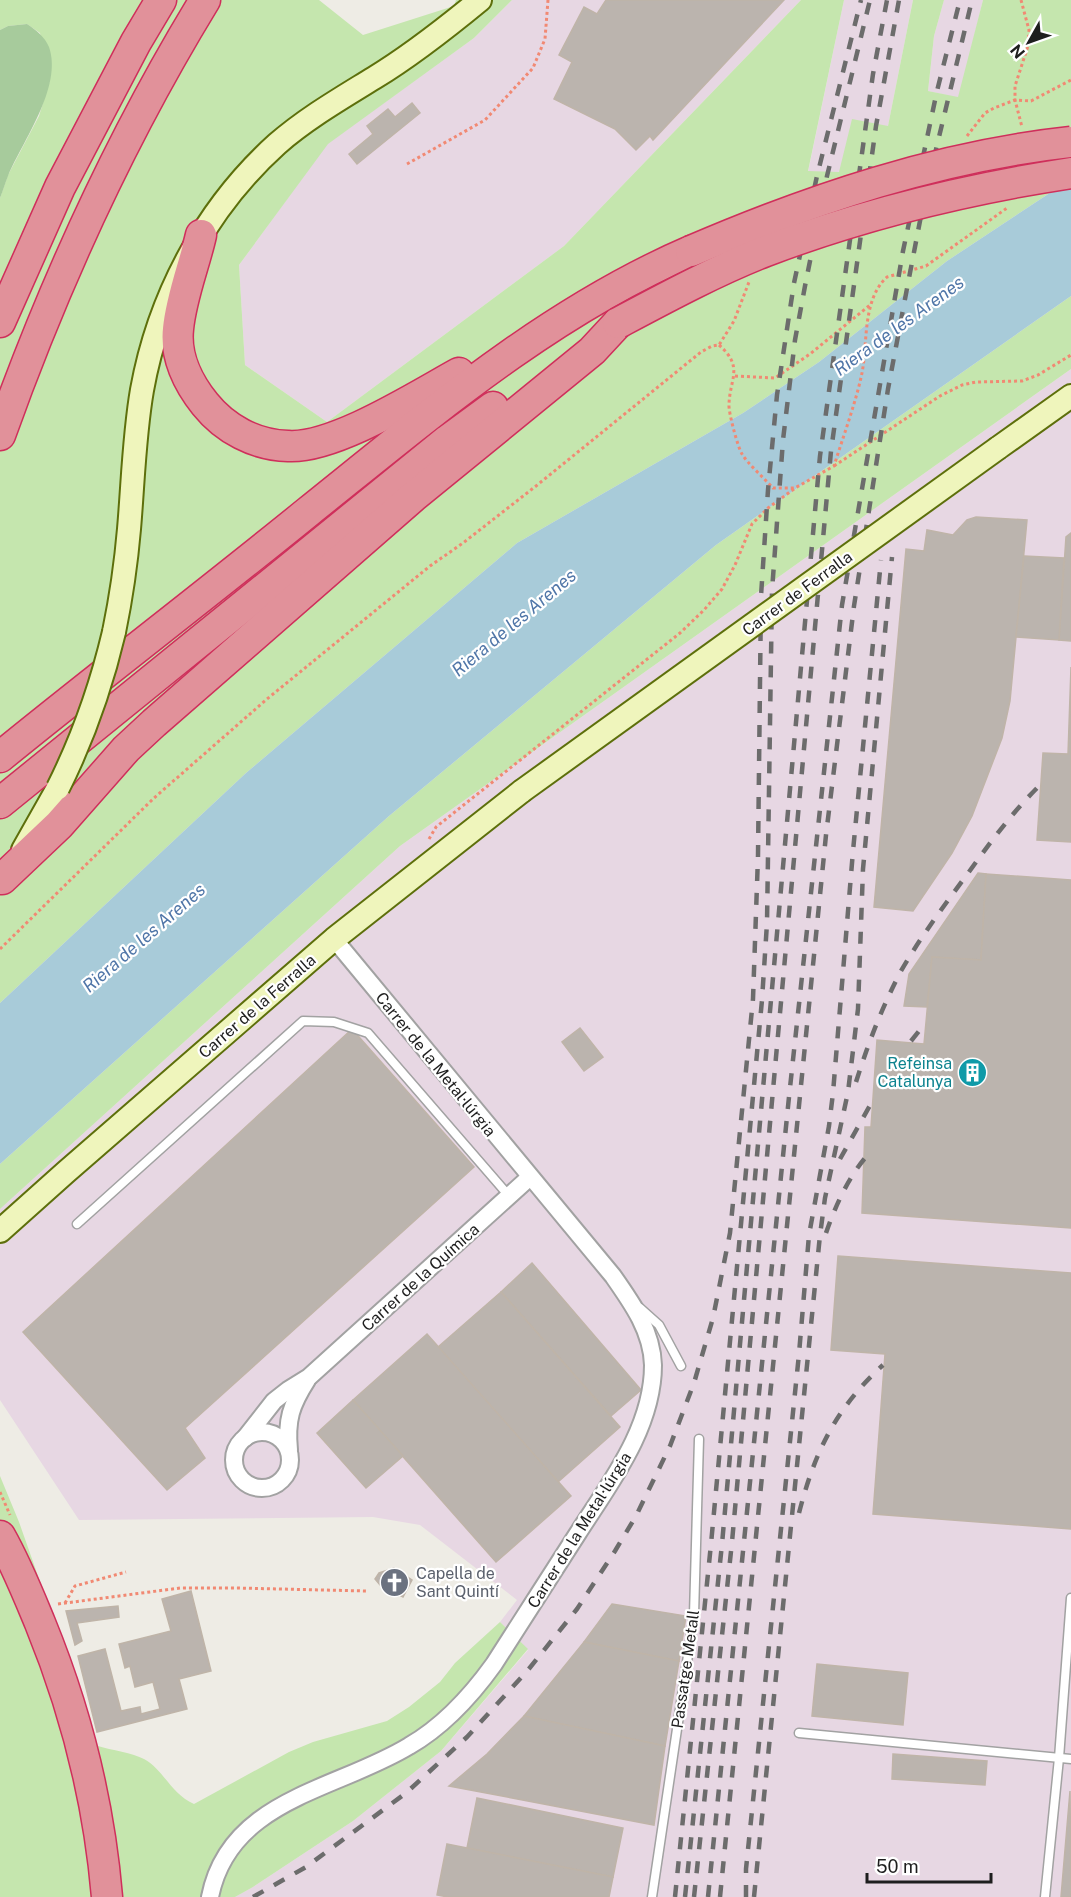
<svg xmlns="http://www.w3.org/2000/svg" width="1071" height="1897" viewBox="0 0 1071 1897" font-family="'Public Sans',sans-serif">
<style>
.industrial{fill:#e7d7e3}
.grass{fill:#c5e6ae}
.forest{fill:#a7cb9c}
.water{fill:#a8cbd9}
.building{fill:#bbb4ae;stroke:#bfb4a8;stroke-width:1.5}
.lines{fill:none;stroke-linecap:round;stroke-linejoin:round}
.lane-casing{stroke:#a2a2a2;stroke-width:11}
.street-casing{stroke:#a2a2a2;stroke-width:20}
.secondary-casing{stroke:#5d6f0b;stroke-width:26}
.highway-casing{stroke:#cf2f5b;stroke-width:33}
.path{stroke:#f18973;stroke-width:3;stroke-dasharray:3 3;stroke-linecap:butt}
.lane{stroke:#fff;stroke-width:8}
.street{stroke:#fff;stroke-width:16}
.secondary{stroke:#eff5bc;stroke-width:22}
.highway{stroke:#e1919a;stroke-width:30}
.rail{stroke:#6c6c6c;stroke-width:4.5;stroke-dasharray:12 12;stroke-linecap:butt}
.secondary-bridge-casing{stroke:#5d6f0b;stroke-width:26;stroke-linecap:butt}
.highway-bridge-casing{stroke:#cf2f5b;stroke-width:33;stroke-linecap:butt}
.secondary-bridge{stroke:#eff5bc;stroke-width:22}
.highway-bridge{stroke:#e1919a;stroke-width:30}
.labels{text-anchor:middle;stroke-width:4.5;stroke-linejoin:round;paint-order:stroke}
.street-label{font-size:16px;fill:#1e1e1e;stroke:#fff}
.culture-label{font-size:16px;fill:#0d838f;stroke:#fff;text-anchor:end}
.worship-label{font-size:16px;fill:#5b616d;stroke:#fff;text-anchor:start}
.water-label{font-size:18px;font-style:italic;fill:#5076a8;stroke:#fff}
</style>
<rect width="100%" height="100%" fill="#eeece5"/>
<g class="industrial">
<path d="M 512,0 L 801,0 L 564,246 L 327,422 L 245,365 L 239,265 L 327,144 L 474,38 Z"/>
<path d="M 844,0 L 913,0 L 888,126 L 839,172 L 808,172 Z"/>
<path d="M 944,0 L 983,0 L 959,98 L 928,91 L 934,36 Z"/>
<path d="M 1071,369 L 1071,1897 L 235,1897 L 253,1887 L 353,1821 L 441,1751 L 528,1650 L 500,1622 L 517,1600 L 420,1525 L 373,1517 L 79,1520 L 0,1400 L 0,1209 L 400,846 Z"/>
</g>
<g class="grass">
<path d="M 0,0 L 319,0 L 363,35 L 454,6 L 456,0 L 512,0 L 474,38 L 328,144 L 239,265 L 245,365 L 327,422 L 564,246 L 801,0 L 844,0 L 808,171 L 839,172 L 852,119 L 888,126 L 913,0 L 944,0 L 934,36 L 928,91 L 958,97 L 983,0 L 1071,0 L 1071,179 L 947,261 L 819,362 L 743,413 L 517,543 L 246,773 L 0,1003 L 0,198 L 8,175 L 39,116 L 50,80 L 40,33 L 27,24 L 8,26 L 0,30 Z"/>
<path d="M 1071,296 L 1071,369 L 400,846 L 0,1209 L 0,1164 L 389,816 L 716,545 Z"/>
<path d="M 0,1476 L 19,1522 L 98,1746 C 111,1750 133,1753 144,1759 C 164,1770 170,1793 194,1804 L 289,1752 L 313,1742 L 387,1721 L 409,1707 L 440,1682 L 455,1663 L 500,1622 L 528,1649 L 441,1751 L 353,1821 L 253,1887 L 235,1897 L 0,1897 Z"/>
</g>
<path class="forest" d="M 27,24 C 36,30 45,37 49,47 C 63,87 22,142 8,176 C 5,183 3,191 0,198 L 0,30 L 8,26 Z"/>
<path class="water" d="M 1071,179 L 1071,296 L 716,545 L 389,816 L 0,1164 L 0,1003 L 246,773 L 517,543 L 743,413 L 819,362 L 947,261 Z"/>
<g class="building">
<path d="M 606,0 L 784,0 L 653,140 L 650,136 L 636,150 L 615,129 L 554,99 L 572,62 L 559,55 L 584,7 L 597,14 Z"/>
<path d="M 412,103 L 420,113 L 357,164 L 349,154 L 373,134 L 367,126 L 388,109 L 395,117 Z"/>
<path d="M 976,517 L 1027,520 L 1010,701 L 1002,738 L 972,816 L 952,853 L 913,911 L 874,907 L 906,549 L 924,551 L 927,530 L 953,535 L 967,520 Z"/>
<path d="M 1071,533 L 1071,641 L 1059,640 L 1066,537 Z"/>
<path d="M 1024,556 L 1064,558 L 1059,640 L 1016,637 Z"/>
<path d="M 1071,667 L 1071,842 L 1037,840 L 1043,753 L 1068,754 Z"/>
<path d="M 978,873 L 986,874 L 981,960 L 932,957 L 927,1007 L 904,1006 L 909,974 Z"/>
<path d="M 986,874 L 1071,880 L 1071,1228 L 862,1213 L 865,1127 L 871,1127 L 877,1040 L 924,1044 L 932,957 L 981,960 Z"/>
<path d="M 580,1028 L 603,1057 L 584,1071 L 562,1042 Z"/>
<path d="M 352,1029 L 474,1167 L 185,1428 L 205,1458 L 167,1490 L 23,1332 Z"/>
<path d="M 838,1256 L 1071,1273 L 1071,1529 L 873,1514 L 885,1354 L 831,1350 Z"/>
<path d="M 532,1263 L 641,1390 L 611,1416 L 501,1292 Z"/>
<path d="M 501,1292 L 620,1427 L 558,1482 L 438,1347 Z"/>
<path d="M 427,1334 L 571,1496 L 496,1562 L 353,1400 Z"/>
<path d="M 353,1400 L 403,1456 L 366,1488 L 317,1433 Z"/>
<path d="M 394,1568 L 412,1580 L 403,1597 L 380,1585 L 375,1579 L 379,1573 Z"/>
<path d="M 191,1591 L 211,1671 L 179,1679 L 187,1709 L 97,1732 L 78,1656 L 105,1649 L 121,1711 L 140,1707 L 141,1714 L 160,1709 L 153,1682 L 135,1687 L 130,1666 L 125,1668 L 119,1644 L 171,1631 L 162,1599 Z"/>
<path d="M 612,1604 L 686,1616 L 679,1661 L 584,1642 Z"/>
<path d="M 118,1606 L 119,1617 L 77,1623 L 82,1641 L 75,1645 L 66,1611 Z"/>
<path d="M 584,1642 L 679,1661 L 665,1746 L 524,1716 Z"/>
<path d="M 817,1664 L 908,1673 L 903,1725 L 812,1716 Z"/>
<path d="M 524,1716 L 665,1746 L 654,1825 L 449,1786 L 487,1754 Z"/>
<path d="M 893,1754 L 987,1761 L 985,1785 L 892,1779 Z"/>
<path d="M 1070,1791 L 1071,1897 L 1061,1897 Z"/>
<path d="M 477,1798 L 623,1828 L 613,1877 L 467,1848 Z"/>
<path d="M 447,1844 L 613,1877 L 609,1897 L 448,1897 L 437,1895 Z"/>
</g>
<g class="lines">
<defs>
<g id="lane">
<path d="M 77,1224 L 303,1021 L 334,1022 L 368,1033 L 509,1196"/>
<path d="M 640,1308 L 659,1325 L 681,1366"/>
<path d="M 799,1733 L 1071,1759"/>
<path d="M 652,1897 L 694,1615 L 699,1439"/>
<path d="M 1045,1897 L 1059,1758 L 1071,1598"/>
</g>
<g id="street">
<circle cx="262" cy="1460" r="28"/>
<path d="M 245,1438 L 274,1401 L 288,1390 L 309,1377 L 530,1177"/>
<path d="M 289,1450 C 286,1420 291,1405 307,1380"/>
<path d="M 210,1897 C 229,1799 337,1790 409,1746 C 444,1726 471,1696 494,1664 C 522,1620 550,1577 578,1533 C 610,1483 653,1428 653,1365 C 652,1331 632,1303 613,1276 L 334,939"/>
</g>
<g id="secondary">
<path d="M 998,448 L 1071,396"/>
<path d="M 114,632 C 121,598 126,564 129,529 C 133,483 134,436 142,390 C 159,296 206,208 277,144 C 307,118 340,99 374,78 C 412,55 446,28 480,0"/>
<path d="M 23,850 L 58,788"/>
<path d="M 0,1231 L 66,1172 L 334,939 L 522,791"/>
</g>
<g id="highway">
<path d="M 201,235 C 194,266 181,297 178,329 C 175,356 188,383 205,404 C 225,429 255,445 288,446 C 334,449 417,396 459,373"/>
<path d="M 0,322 L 60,187 L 136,42 L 161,0"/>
<path d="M 0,435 C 55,281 120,139 205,0"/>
<path d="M 0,757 C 102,674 207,594 309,511 C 429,415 549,312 691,251"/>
<path d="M 0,803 L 448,440 L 493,407"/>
<path d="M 2,879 L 59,825 L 126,749 L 154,723 L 413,497 L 592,351 L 618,323"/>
<path d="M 0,1536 C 16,1564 28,1594 40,1623 C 76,1711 99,1802 107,1897"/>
</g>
</defs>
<use href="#lane" class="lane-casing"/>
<use href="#street" class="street-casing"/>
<use href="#secondary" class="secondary-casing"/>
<use href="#highway" class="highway-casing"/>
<g class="path">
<path d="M 1021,0 L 1029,30 L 1028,46 L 1015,86 L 1015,100 L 1022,127"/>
<path d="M 967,136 L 985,113 L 994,108 L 1015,100 L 1031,101 L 1071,80"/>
<path d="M 407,164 L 485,120 L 533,68 L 545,39 L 548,0"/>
<path d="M 719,345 C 744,367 730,378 729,404 C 728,411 738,448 742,454 C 747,463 765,479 773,488 L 795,488 L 834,466 C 843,437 856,402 862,373 C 868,342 862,300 887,277 L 926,266 L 1007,208"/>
<path d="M 735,376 L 775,378 L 810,354 L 870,305"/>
<path d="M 834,466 L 940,396 L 962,385 L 976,382 L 1022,381 L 1038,375 L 1071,355"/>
<path d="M 429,839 L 436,827 L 680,633 L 704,610 L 722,589 L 735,565 L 752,524 L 768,508 L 794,489"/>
<path d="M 0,949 L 154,798 L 267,699 L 430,566 L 463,543 L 536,486 L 701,352 L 712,346 L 719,345 L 734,321 L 749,282"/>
<path d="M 0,1492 L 10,1515"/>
<path d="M 65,1603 L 75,1586 L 126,1572"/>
<path d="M 58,1604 L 180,1588 L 237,1588 L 366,1591"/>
</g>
<use href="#lane" class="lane"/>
<use href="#street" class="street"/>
<use href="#secondary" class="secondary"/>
<use href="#highway" class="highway"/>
<g class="rail">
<path d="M 911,1041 L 924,1025"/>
<path d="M 856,1082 C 868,1044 882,1007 901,971 C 920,938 943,907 966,876 C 989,844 1011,814 1038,787"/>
<path d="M 840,1159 L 873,1100"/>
<path d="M 826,1233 C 835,1207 847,1180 865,1158"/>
<path d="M 799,1513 C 815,1451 836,1408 883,1365"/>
<path d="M 253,1897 L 306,1867 L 406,1793 L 467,1737 L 528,1670 L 577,1609 L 615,1551 L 636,1516 L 670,1446 L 694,1383 L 713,1318 L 730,1233 L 753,999 L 758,856 L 761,596 L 768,490 L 777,395 L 794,283 L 817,176 L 861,0"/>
<path d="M 675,1897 L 711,1544 L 762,1000 L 767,923 L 772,591 L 783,440 L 795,340 L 805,286 L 827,176 L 870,0"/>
<path d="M 685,1897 L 722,1544 L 820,456 L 873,74 L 887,0"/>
<path d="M 694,1897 L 732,1542 L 831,451 L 876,126 L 899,0"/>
<path d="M 708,1897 L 789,1097 L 842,605 L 903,251 L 937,91 L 960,0"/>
<path d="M 720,1897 L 826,835 L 854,606 L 888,389 L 909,278 L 925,195 L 972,0"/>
<path d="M 746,1897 L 746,1869 L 799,1354 L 809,1235 L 829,1126 L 833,1093 L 853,851 L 881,560"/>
<path d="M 754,1897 L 820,1235 L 825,1198 L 848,1092 L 858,1009 L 863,869 L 892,557"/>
</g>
<defs>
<g id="secondary-bridge">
<path d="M 58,788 C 83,738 101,687 114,632"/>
<path d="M 522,791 L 998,448"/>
</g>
<g id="highway-bridge">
<path d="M 691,251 C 812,199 940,156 1071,142"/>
<path d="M 618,323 C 665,298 717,270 766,251 C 864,214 967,189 1071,173"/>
</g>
</defs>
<use href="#secondary-bridge" class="secondary-bridge-casing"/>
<use href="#highway-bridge" class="highway-bridge-casing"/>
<use href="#secondary-bridge" class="secondary-bridge"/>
<use href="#highway-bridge" class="highway-bridge"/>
</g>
<defs>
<symbol id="building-disc" viewBox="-11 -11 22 22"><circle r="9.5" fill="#0f9aa8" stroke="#fff"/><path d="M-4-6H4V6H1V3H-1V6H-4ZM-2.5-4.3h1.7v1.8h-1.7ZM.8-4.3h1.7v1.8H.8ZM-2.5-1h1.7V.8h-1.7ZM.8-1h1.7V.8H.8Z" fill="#fff"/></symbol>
<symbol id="church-disc" viewBox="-11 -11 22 22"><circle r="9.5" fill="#6b7280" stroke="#fff"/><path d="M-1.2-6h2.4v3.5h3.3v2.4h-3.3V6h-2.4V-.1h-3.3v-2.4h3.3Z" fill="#fff"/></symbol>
</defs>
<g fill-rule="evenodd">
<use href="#building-disc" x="956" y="1056" width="33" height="33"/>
<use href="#church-disc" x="378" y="1566" width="33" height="33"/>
</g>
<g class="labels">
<g class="street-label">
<text transform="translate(797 593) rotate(-36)" y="6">Carrer de Ferralla</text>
<text transform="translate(257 1006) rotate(-41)" y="6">Carrer de la Ferralla</text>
<text transform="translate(436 1064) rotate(51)" y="6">Carrer de la Metal·lúrgia</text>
<text transform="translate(420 1277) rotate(-42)" y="6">Carrer de la Química</text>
<text transform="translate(579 1530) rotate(-58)" y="6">Carrer de la Metal·lúrgia</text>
<text transform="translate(685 1669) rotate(-82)" y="6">Passatge Metall</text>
</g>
<g class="culture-label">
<text x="952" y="1069">Refeinsa<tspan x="952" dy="18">Catalunya</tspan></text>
</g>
<g class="worship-label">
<text x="416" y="1579">Capella de<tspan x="416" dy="18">Sant Quintí</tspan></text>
</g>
<g class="water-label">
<text transform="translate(899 326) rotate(-36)" y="6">Riera de les Arenes</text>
<text transform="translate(514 623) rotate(-40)" y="6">Riera de les Arenes</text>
<text transform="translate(144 938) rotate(-41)" y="6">Riera de les Arenes</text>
</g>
</g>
<g transform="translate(1029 42) rotate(230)" stroke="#ffffff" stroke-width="4.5" paint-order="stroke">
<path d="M0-4.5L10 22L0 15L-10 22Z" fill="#1e1e1e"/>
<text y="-9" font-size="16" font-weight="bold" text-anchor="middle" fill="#1e1e1e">N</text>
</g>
<path d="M867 1873v9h124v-9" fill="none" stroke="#1e1e1e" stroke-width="3"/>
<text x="876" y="1873" font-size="18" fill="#1e1e1e" stroke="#ffffff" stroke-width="4.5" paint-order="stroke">50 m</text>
</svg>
